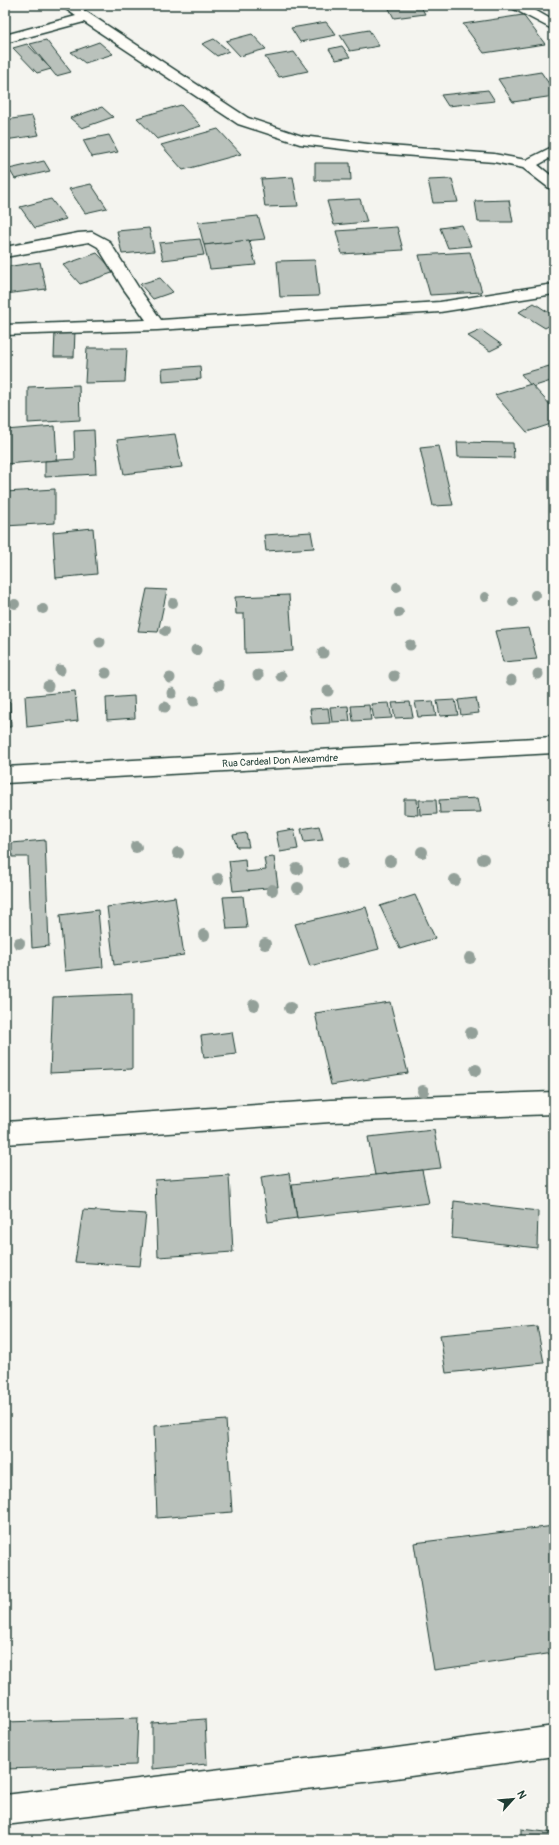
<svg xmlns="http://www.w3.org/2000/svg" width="559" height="1845" viewBox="0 0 559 1845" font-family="Pangolin,sans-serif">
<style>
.building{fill:#b9c1bb;stroke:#1f3d34}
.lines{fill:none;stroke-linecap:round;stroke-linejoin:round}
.minor-casing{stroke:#1f3d34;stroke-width:3}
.major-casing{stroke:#1f3d34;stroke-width:3}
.minor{fill:#fdfcf7;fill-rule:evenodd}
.major{fill:#fdfcf7;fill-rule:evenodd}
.tree{fill:#93a099}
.labels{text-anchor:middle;stroke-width:4;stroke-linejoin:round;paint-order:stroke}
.street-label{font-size:10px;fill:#1f3d34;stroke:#fdfcf7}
</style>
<rect width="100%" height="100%" fill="#f4f4ef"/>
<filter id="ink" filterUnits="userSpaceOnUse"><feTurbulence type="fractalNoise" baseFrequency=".025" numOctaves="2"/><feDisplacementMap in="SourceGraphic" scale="8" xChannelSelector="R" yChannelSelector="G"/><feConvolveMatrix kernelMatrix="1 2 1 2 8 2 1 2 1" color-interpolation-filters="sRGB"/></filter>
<g filter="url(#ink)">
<g class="building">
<path d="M 387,5 L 420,5 L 425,14 L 394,18 Z"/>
<path d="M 523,15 L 545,44 L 484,53 L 463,24 Z"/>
<path d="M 326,22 L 336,35 L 300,42 L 291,28 Z"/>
<path d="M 369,30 L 379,46 L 350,51 L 340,35 Z"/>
<path d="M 252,34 L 266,49 L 240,56 L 226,41 Z"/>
<path d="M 214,39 L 229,51 L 217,56 L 202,44 Z"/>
<path d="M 46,40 L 71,72 L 56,76 L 30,44 Z"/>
<path d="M 99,42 L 113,54 L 85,63 L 71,52 Z"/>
<path d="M 27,44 L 51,69 L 37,73 L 13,48 Z"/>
<path d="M 342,46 L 350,57 L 336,60 L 329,49 Z"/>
<path d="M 294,52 L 308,71 L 279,77 L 265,57 Z"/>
<path d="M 541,72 L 554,91 L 554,96 L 513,102 L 498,79 Z"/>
<path d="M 488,90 L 495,101 L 448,106 L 441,95 Z"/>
<path d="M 181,105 L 201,126 L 157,139 L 137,118 Z"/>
<path d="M 102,107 L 113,117 L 82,128 L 70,118 Z"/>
<path d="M 32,116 L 39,135 L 5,140 L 5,120 Z"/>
<path d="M 218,129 L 241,154 L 183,170 L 161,145 Z"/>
<path d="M 109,135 L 118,152 L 92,157 L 83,140 Z"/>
<path d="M 44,161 L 50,171 L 15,179 L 9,169 Z"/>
<path d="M 315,163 L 350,163 L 351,180 L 315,180 Z"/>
<path d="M 293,177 L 298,206 L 265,207 L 261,179 Z"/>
<path d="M 452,179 L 458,202 L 433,203 L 428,180 Z"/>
<path d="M 91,184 L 107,208 L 85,213 L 69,189 Z"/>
<path d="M 51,199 L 66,219 L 35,228 L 20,207 Z"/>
<path d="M 360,199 L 367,222 L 334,225 L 327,201 Z"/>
<path d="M 509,200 L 513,222 L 478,222 L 475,201 Z"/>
<path d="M 258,216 L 265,239 L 204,245 L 198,222 Z"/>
<path d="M 462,225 L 471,246 L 448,248 L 440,228 Z"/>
<path d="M 397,227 L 403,250 L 342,254 L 336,231 Z"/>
<path d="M 149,228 L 154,251 L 122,254 L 117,231 Z"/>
<path d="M 200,239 L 204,255 L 163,260 L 159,243 Z"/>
<path d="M 249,240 L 256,265 L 210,269 L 204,245 Z"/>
<path d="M 470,252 L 482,292 L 430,295 L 419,255 Z"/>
<path d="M 97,253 L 115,272 L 80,284 L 63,265 Z"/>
<path d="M 315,260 L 319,296 L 280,297 L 277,261 Z"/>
<path d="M 40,262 L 46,289 L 5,294 L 5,267 Z"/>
<path d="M 160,278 L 173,292 L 153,299 L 140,284 Z"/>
<path d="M 534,303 L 554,316 L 554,323 L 545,328 L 519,312 Z"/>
<path d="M 75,330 L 74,357 L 54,357 L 55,331 Z"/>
<path d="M 481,330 L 502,345 L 490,351 L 468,336 Z"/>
<path d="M 87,348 L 127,348 L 125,382 L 85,383 Z"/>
<path d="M 553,365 L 554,380 L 532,387 L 521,374 Z"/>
<path d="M 200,366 L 201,379 L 163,382 L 162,369 Z"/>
<path d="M 531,384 L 554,409 L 554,423 L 527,432 L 495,395 Z"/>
<path d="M 79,385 L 80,420 L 28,423 L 28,387 Z"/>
<path d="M 55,426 L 57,460 L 5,464 L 5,430 Z"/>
<path d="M 94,430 L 96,474 L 45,477 L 45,461 L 75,459 L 74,431 Z"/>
<path d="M 175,434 L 182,467 L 124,474 L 117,440 Z"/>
<path d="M 457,442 L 513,443 L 514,458 L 458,457 Z"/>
<path d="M 439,446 L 453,505 L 433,506 L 420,448 Z"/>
<path d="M 55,489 L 55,523 L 5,526 L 5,492 Z"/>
<path d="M 93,528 L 97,574 L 56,578 L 53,532 Z"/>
<path d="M 311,532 L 314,548 L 266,551 L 264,535 Z"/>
<path d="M 147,589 L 167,590 L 158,632 L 138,631 Z"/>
<path d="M 289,595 L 293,651 L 245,653 L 244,614 L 236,614 L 235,597 Z"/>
<path d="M 529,628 L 537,659 L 503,662 L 495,631 Z"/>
<path d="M 75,691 L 78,721 L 27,727 L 25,696 Z"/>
<path d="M 134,696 L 135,718 L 107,720 L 106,698 Z"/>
<path d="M 476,698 L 479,713 L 461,715 L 458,700 Z"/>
<path d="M 455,700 L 458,715 L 440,716 L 437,701 Z"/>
<path d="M 433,701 L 436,716 L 418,717 L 415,702 Z"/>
<path d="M 5,702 L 10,702 L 11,727 L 5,727 Z"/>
<path d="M 410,702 L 413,717 L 395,718 L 392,703 Z"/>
<path d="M 389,703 L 392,718 L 374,719 L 371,704 Z"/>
<path d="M 369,705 L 371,720 L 353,721 L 351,706 Z"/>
<path d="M 348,706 L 350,721 L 332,722 L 330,707 Z"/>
<path d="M 328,708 L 330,723 L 312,724 L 310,709 Z"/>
<path d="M 478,798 L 481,812 L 440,813 L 439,800 Z"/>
<path d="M 404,799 L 417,799 L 418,815 L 404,814 Z"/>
<path d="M 419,800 L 436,800 L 437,814 L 420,815 Z"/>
<path d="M 319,826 L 323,840 L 304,842 L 301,829 Z"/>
<path d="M 294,829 L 298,849 L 280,852 L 276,832 Z"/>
<path d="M 246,833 L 249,847 L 237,847 L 233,835 Z"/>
<path d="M 45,840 L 49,946 L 32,948 L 28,857 L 12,857 L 12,843 Z"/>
<path d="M 274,857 L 278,887 L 233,891 L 229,861 L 245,859 L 246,872 L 266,870 L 264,858 Z"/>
<path d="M 415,895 L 435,938 L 400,949 L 380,906 Z"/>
<path d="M 243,896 L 247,928 L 227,929 L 223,897 Z"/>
<path d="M 175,897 L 184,955 L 114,965 L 107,907 Z"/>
<path d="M 366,907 L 379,949 L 310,966 L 295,924 Z"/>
<path d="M 98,910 L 103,967 L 65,971 L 60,915 Z"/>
<path d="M 132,994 L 132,1069 L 50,1073 L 53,997 Z"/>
<path d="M 390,1002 L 408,1073 L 331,1085 L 315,1013 Z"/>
<path d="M 232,1032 L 236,1054 L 204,1058 L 201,1036 Z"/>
<path d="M 434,1130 L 441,1168 L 375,1175 L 368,1137 Z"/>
<path d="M 422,1170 L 429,1203 L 297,1218 L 292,1184 Z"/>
<path d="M 289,1173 L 297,1218 L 268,1222 L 261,1177 Z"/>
<path d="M 229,1175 L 233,1252 L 158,1257 L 155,1180 Z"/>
<path d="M 454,1201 L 538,1211 L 537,1248 L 452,1238 Z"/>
<path d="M 83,1210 L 146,1214 L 140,1266 L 75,1262 Z"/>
<path d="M 537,1326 L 544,1363 L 446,1373 L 440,1335 Z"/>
<path d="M 226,1420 L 232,1512 L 157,1518 L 154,1426 Z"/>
<path d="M 554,1526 L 554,1653 L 434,1670 L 414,1543 Z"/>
<path d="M 138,1718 L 136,1765 L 5,1769 L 5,1722 Z"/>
<path d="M 205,1719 L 207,1764 L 152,1769 L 152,1723 Z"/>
<path d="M 521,1829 L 554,1833 L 554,1840 L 521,1840 Z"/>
<path d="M 477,1838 L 477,1840 L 432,1840 Z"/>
</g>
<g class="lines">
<defs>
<g id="minor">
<path d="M 60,5 L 76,5 L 248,118 L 302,136 L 376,145 L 494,154 L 526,160 L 554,146 L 554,156 L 538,165 L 554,178 L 554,189 L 549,188 L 523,168 L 494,162 L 376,153 L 300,144 L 238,124 L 84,22 L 5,43 L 5,35 L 76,16 Z"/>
<path d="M 510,5 L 526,5 L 554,21 L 554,30 L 512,8 Z"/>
<path d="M 92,232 L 109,241 L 138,287 L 161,320 L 440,302 L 554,284 L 554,294 L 440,312 L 157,330 L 5,335 L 5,325 L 146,320 L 123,288 L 98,247 L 89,242 L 5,257 L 5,247 L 78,233 Z"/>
<path d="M 554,1092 L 554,1114 L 331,1122 L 5,1144 L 5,1122 L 331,1100 Z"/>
<path d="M 554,1726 L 554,1756 L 389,1779 L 5,1825 L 5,1795 L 389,1749 Z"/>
</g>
<path id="major" d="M 554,737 L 554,753 L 5,783 L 5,767 Z"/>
</defs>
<use href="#minor" class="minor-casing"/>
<use href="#major" class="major-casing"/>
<use href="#minor" class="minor"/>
<use href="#major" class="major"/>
</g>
<g class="tree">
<circle cx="397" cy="587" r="5"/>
<circle cx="535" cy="595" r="5"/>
<circle cx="485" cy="597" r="5"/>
<circle cx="513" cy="602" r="5"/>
<circle cx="173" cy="603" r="5"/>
<circle cx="15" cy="604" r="5"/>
<circle cx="43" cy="609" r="5"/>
<circle cx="399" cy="613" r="5"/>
<circle cx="165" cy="631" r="5"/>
<circle cx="100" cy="642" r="5.5"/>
<circle cx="410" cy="645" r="5.5"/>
<circle cx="196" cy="650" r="5.5"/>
<circle cx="323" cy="653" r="5.5"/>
<circle cx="60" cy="670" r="5.5"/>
<circle cx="106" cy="673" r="5.5"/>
<circle cx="538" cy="674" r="5.5"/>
<circle cx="258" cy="675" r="5.5"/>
<circle cx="281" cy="676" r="5.5"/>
<circle cx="394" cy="676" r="5.5"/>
<circle cx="170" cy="678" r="5.5"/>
<circle cx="511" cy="680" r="5.5"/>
<circle cx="219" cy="685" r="5.5"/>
<circle cx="48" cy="686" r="5.5"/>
<circle cx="328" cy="691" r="5.5"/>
<circle cx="172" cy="693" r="5.5"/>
<circle cx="194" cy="701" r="5.5"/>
<circle cx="165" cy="707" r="5.5"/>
<circle cx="136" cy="847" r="6"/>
<circle cx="422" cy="852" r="6"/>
<circle cx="178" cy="853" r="6"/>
<circle cx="483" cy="859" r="6"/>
<circle cx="390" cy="861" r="6"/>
<circle cx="342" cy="863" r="6"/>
<circle cx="297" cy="869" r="6"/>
<circle cx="218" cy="879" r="6"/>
<circle cx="455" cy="880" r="6"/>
<circle cx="298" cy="888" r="6"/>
<circle cx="272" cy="890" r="6"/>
<circle cx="204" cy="935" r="6"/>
<circle cx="19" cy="943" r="6"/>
<circle cx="265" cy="944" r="6"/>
<circle cx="470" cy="958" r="6"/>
<circle cx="254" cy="1005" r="6"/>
<circle cx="290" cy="1008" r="6"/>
<circle cx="471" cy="1033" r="6"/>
<circle cx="476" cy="1070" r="6"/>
<circle cx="423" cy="1091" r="6"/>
</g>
</g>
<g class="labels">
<g class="street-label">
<text transform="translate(280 760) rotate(-3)" y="4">Rua Cardeal Don Alexamdre</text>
</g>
</g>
<rect width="559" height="1845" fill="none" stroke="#fdfcf7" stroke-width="20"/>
<rect x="10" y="10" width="539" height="1825" fill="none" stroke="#1f3d34" stroke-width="1.5" filter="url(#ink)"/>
<g transform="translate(513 1799) rotate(63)" stroke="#fdfcf7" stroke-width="3" paint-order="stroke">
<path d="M0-3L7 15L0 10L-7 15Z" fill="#1f3d34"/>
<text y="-6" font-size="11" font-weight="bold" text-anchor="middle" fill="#1f3d34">N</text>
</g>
</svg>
